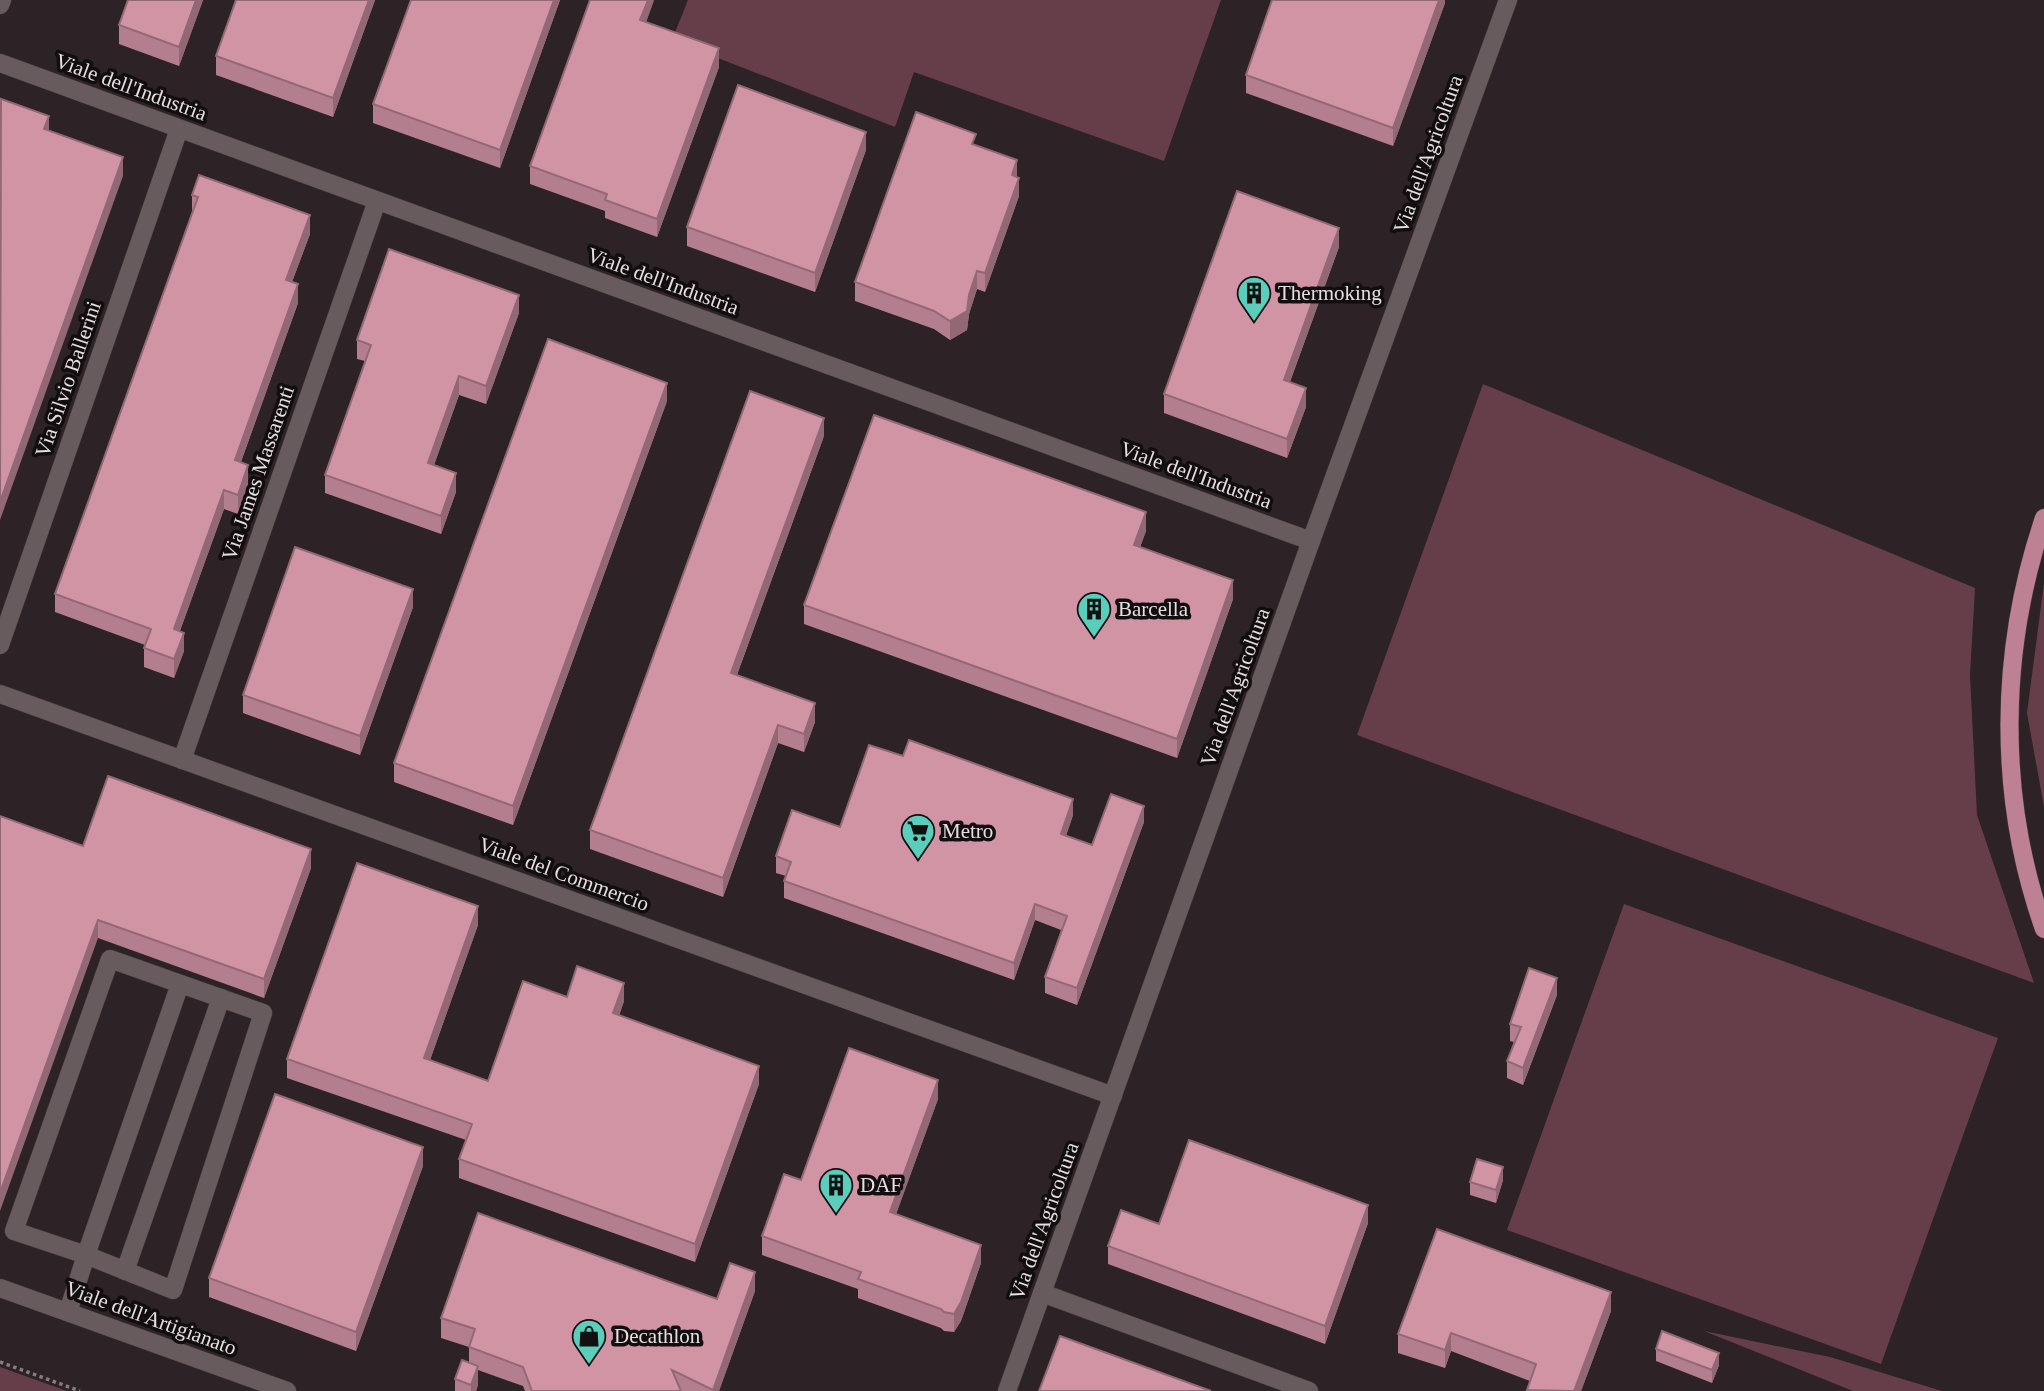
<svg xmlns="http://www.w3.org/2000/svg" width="2044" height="1391" viewBox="0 0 2044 1391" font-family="'Times New Roman',serif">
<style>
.green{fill:#663e4a}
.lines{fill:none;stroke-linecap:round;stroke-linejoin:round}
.minor-casing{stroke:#473e40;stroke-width:19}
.major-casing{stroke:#473e40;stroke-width:19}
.path{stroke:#867c7f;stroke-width:3.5;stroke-dasharray:3.5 3.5;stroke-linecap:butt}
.minor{stroke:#685b5e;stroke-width:18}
.major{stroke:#be8193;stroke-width:18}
.wall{fill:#b37f8e}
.shaded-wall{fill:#926874}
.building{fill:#d094a5;stroke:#926874;stroke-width:2}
.labels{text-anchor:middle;stroke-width:7;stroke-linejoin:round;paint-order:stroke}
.street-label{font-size:21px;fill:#e6dee0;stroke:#120d0e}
.poi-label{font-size:21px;fill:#e6dee0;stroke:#120d0e;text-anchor:start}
</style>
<rect width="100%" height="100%" fill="#2d2225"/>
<g class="green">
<path d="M 688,0 L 1221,0 L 1164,161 L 914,72 L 895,127 L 672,40 Z"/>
<path d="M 1483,384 L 1975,588 L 1970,675 L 1977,815 L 2034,983 L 1357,735 Z"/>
<path d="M 2044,583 L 2044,807 L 2027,713 Z"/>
<path d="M 1624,904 L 1998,1038 L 1881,1364 L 1507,1230 Z"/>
<path d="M 1704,1331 L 1830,1357 L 1942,1391 L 1853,1391 Z"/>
<path d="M 0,1367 L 67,1391 L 0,1391 Z"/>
</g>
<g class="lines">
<defs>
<g id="minor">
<path d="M 0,5 L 2,0"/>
<path d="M 0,63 L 1311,541"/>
<path d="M 0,645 L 179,129"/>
<path d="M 0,694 L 1113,1096"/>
<path d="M 182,760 L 377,201"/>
<path d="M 125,1271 L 221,998"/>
<path d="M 0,1288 L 287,1391"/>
<path d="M 1042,1293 L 1309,1391"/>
<path d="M 68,1312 L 86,1255 L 173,1290 L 263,1013 L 110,959 L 14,1231 L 86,1255 L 180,984"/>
<path d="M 1007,1391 L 1311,541 L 1508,0"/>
</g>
<path id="major" d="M 2044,518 C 1999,651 1997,796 2044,929"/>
</defs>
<use href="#minor" class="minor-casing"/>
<use href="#major" class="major-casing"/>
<path class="path" d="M 0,1362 L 80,1391"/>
<use href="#minor" class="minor"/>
<use href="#major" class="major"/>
</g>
<g class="wall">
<path d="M 128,0 L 203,0 L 179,66 L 119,44 L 119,25 Z"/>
<path d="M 236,0 L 375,0 L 333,117 L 216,75 L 216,56 Z"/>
<path d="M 560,0 L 500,168 L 373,123 L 373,104 Z"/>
<path d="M 654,0 L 646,22 L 719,67 L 657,237 L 605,218 L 605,211 L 530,184 L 530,166 Z"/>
<path d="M 1445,0 L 1445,3 L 1393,146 L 1246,93 L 1246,75 Z"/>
<path d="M 976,145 L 1017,177 L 1019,196 L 985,292 L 977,289 L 969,314 L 967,330 L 950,340 L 934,329 L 855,301 L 855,282 Z"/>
<path d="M 866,150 L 815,292 L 687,246 L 687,227 Z"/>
<path d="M 192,195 L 310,234 L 292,282 L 298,303 L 241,462 L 248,484 L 238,514 L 224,509 L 180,631 L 184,651 L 174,678 L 144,667 L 144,648 L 145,645 L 55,612 L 55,594 L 192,214 Z"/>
<path d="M 1339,247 L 1290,382 L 1306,407 L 1287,458 L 1164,413 L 1164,394 Z"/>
<path d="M 519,313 L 486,404 L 459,395 L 434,465 L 456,492 L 441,534 L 325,493 L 325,475 L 365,361 L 357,359 L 357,340 Z"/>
<path d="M 667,401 L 513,825 L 394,782 L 394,763 Z"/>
<path d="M 824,436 L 737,675 L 815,722 L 804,752 L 778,743 L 723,897 L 590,849 L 590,830 Z"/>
<path d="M 1146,531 L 1140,547 L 1233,599 L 1177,758 L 804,624 L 804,605 Z"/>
<path d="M 413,607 L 360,755 L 243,713 L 243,695 Z"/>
<path d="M 1073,815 L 1066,836 L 1092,845 L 1144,822 L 1077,1005 L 1045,993 L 1045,977 L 1061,930 L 1035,920 L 1014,980 L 784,898 L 784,881 L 786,876 L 776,873 L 776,856 L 840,827 Z"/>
<path d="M 83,846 L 311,868 L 264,998 L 98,938 Z"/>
<path d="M 478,925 L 430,1060 L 488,1081 L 567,997 L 624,1001 L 619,1016 L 759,1084 L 695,1262 L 459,1178 L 459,1159 L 466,1140 L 287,1078 L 287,1059 Z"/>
<path d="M 1557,995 L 1523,1085 L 1507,1078 L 1507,1061 L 1514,1042 L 1510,1041 L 1510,1024 Z"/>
<path d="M 938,1099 L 896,1214 L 981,1263 L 961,1321 L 954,1332 L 944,1331 L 941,1328 L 858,1298 L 858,1289 L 762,1255 L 762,1236 L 801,1180 Z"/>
<path d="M 423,1166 L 356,1351 L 209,1297 L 209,1278 Z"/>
<path d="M 1503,1180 L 1496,1203 L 1470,1195 L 1470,1182 Z"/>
<path d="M 1368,1223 L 1325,1344 L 1108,1264 L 1108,1246 L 1159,1224 Z"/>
<path d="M 755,1291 L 719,1391 L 525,1391 L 523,1386 L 478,1370 L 478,1385 L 476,1391 L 455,1391 L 455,1379 L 469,1363 L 469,1347 L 441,1338 L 441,1318 L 717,1299 Z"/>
<path d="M 1611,1311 L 1581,1391 L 1527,1391 L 1530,1381 L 1451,1351 L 1445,1368 L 1398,1353 L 1398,1334 Z"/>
<path d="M 1656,1349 L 1719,1365 L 1712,1383 L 1656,1361 Z"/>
</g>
<g class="shaded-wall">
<path d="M 196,0 L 203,0 L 179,66 L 179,47 Z"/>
<path d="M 369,0 L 375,0 L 333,117 L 333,98 Z"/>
<path d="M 554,0 L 560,0 L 500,168 L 500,150 Z"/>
<path d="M 648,0 L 654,0 L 640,39 L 640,20 Z"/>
<path d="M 1439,0 L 1445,0 L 1445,3 L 1393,146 L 1393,128 Z"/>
<path d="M 719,48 L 719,67 L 657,237 L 657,219 Z"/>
<path d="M 49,116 L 49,135 L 44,129 Z"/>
<path d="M 866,132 L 866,150 L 815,292 L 815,273 Z"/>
<path d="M 123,157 L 123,176 L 0,520 L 0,502 Z"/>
<path d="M 1017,160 L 1017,179 L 1012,175 Z"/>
<path d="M 1019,178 L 1019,196 L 985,292 L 985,273 Z"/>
<path d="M 310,215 L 310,234 L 286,298 L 286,280 Z"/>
<path d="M 1339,228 L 1339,247 L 1284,398 L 1284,380 Z"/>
<path d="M 977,271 L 977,289 L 969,314 L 967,330 L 950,340 L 950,321 L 969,295 Z"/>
<path d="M 298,284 L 298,303 L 235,478 L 235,460 Z"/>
<path d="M 519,295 L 519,313 L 486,404 L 486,386 Z"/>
<path d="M 459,376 L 459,395 L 428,482 L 428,463 Z"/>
<path d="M 667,383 L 667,401 L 513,825 L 513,806 Z"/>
<path d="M 1306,388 L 1306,407 L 1287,458 L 1287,439 Z"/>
<path d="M 824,418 L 824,436 L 731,691 L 731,673 Z"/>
<path d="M 248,465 L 248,484 L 238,514 L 238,495 Z"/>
<path d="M 456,473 L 456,492 L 441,534 L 441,516 Z"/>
<path d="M 224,490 L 224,509 L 174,647 L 174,629 Z"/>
<path d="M 1146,512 L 1146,531 L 1134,564 L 1134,545 Z"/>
<path d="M 1233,580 L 1233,599 L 1177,758 L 1177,739 Z"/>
<path d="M 413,589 L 413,607 L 360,755 L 360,736 Z"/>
<path d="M 184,633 L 184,651 L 174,678 L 174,659 Z"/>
<path d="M 815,703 L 815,722 L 804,752 L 804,734 Z"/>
<path d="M 778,725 L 778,743 L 723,897 L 723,878 Z"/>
<path d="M 1073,799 L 1073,815 L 1061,850 L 1061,834 Z"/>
<path d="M 1144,806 L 1144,822 L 1077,1005 L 1077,988 Z"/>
<path d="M 311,849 L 311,868 L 264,998 L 264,979 Z"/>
<path d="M 1035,904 L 1035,920 L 1014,980 L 1014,963 Z"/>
<path d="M 478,906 L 478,925 L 424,1077 L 424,1058 Z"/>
<path d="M 98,920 L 98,938 L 0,1211 L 0,1193 Z"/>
<path d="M 1557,978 L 1557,995 L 1523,1085 L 1523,1068 Z"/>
<path d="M 624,983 L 624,1001 L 613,1032 L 613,1013 Z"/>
<path d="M 759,1066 L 759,1084 L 695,1262 L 695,1244 Z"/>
<path d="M 938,1080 L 938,1099 L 890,1231 L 890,1212 Z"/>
<path d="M 423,1147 L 423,1166 L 356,1351 L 356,1332 Z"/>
<path d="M 1503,1167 L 1503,1180 L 1496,1203 L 1496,1190 Z"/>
<path d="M 1368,1205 L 1368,1223 L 1325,1344 L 1325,1326 Z"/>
<path d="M 981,1245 L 981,1263 L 961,1321 L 954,1332 L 954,1314 Z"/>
<path d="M 755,1272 L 755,1291 L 719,1391 L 713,1391 Z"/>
<path d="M 1611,1292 L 1611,1311 L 1581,1391 L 1574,1391 Z"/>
<path d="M 1451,1333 L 1451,1351 L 1445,1368 L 1445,1350 Z"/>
<path d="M 1719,1353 L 1719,1365 L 1712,1383 L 1712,1370 Z"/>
<path d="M 478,1366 L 478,1385 L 476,1391 L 471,1391 L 471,1385 Z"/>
</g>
<g class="building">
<path d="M 128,0 L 196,0 L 179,47 L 119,25 Z"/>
<path d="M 236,0 L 369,0 L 333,98 L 216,56 Z"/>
<path d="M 411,0 L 554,0 L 500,150 L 373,104 Z"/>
<path d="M 590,0 L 648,0 L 640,20 L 719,48 L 657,219 L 605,200 L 607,194 L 530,166 Z"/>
<path d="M 1272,0 L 1439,0 L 1393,128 L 1246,75 Z"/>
<path d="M 738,85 L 866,132 L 815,273 L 687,227 Z"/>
<path d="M 1,99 L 49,116 L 44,129 L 123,157 L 0,502 Z"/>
<path d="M 916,112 L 976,134 L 972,144 L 1017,160 L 1012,175 L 1019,178 L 985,273 L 977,271 L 969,295 L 967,311 L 950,321 L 934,311 L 855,282 Z"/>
<path d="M 199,175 L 310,215 L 286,280 L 298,284 L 235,460 L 248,465 L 238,495 L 224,490 L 174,629 L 184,633 L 174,659 L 144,648 L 151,629 L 55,594 L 198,197 L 192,195 Z"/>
<path d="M 1237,191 L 1339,228 L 1284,380 L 1306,388 L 1287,439 L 1164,394 Z"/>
<path d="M 389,249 L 519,295 L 486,386 L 459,376 L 428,463 L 456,473 L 441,516 L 325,475 L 371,345 L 357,340 Z"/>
<path d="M 548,339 L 667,383 L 513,806 L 394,763 Z"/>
<path d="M 750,391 L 824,418 L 731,673 L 815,703 L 804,734 L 778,725 L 723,878 L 590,830 Z"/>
<path d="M 874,415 L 1146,512 L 1134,545 L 1233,580 L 1177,739 L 804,605 Z"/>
<path d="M 295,547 L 413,589 L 360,736 L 243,695 Z"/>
<path d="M 909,740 L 1073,799 L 1061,834 L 1092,845 L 1111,794 L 1144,806 L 1077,988 L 1045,977 L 1067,916 L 1035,904 L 1014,963 L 784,881 L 791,862 L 776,856 L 792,810 L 840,827 L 869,745 L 903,756 Z"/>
<path d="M 108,776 L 311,849 L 264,979 L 98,920 L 0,1193 L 0,816 L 83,846 Z"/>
<path d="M 357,863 L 478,906 L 424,1058 L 488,1081 L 523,981 L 567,997 L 577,966 L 624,983 L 613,1013 L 759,1066 L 695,1244 L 459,1159 L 472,1124 L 287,1059 Z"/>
<path d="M 1529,968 L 1557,978 L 1523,1068 L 1507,1061 L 1521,1027 L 1510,1024 Z"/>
<path d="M 849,1048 L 938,1080 L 890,1212 L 981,1245 L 961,1302 L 954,1314 L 944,1312 L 941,1309 L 858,1279 L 861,1272 L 762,1236 L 784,1174 L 801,1180 Z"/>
<path d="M 275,1094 L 423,1147 L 356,1332 L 209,1278 Z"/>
<path d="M 1189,1140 L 1368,1205 L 1325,1326 L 1108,1246 L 1121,1210 L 1159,1224 Z"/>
<path d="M 1477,1159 L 1503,1167 L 1496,1190 L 1470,1182 Z"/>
<path d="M 478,1213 L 717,1299 L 730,1263 L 755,1272 L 713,1390 L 672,1370 L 681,1391 L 532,1391 L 523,1367 L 469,1347 L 475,1329 L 441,1318 Z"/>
<path d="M 1437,1229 L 1611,1292 L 1574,1391 L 1527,1390 L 1536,1364 L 1451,1333 L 1445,1350 L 1398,1334 Z"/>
<path d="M 1662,1331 L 1719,1353 L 1712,1370 L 1656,1349 Z"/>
<path d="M 1060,1336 L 1211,1391 L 1039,1391 Z"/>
<path d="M 462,1360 L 478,1366 L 471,1385 L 455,1379 Z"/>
</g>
<defs>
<symbol id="building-pin" viewBox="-11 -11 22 30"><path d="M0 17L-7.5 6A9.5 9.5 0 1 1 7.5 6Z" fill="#5bcebb" stroke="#120d0e"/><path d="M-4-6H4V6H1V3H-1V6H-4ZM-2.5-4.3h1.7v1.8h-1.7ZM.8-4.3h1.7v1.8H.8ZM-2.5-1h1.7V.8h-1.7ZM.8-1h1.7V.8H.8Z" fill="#111"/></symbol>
<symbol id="supermarket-pin" viewBox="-11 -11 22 30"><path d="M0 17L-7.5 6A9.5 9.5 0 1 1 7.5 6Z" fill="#5bcebb" stroke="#120d0e"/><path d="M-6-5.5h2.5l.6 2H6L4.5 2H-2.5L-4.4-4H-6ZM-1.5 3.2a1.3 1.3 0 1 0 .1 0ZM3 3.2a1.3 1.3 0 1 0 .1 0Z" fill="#111"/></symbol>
<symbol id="shop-pin" viewBox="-11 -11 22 30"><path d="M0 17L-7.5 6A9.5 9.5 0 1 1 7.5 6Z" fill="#5bcebb" stroke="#120d0e"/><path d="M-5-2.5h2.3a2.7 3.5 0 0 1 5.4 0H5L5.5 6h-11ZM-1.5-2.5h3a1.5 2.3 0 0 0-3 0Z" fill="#111"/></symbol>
</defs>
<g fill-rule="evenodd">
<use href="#building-pin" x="1235" y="274" width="38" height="52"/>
<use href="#building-pin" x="1075" y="590" width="38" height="52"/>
<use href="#supermarket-pin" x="899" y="812" width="38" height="52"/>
<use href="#building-pin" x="817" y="1166" width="38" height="52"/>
<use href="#shop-pin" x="570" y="1317" width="38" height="52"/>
</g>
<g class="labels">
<g class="street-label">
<text transform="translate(131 87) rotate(20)" y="7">Viale dell'Industria</text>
<text transform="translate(1428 154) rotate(-70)" y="7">Via dell'Agricoltura</text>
<text transform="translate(663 281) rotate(20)" y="7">Viale dell'Industria</text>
<text transform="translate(68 379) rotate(-71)" y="7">Via Silvio Ballerini</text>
<text transform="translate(258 473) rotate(-71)" y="7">Via James Massarenti</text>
<text transform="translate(1196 475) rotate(20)" y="7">Viale dell'Industria</text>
<text transform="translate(1235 687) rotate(-70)" y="7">Via dell'Agricoltura</text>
<text transform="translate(564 874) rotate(20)" y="7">Viale del Commercio</text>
<text transform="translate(1044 1221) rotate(-70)" y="7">Via dell'Agricoltura</text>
<text transform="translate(151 1318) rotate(20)" y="7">Viale dell'Artigianato</text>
</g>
<g class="poi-label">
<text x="1278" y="300">Thermoking</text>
<text x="1118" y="616">Barcella</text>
<text x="942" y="838">Metro</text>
<text x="860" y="1192">DAF</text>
<text x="614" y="1343">Decathlon</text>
</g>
</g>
</svg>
